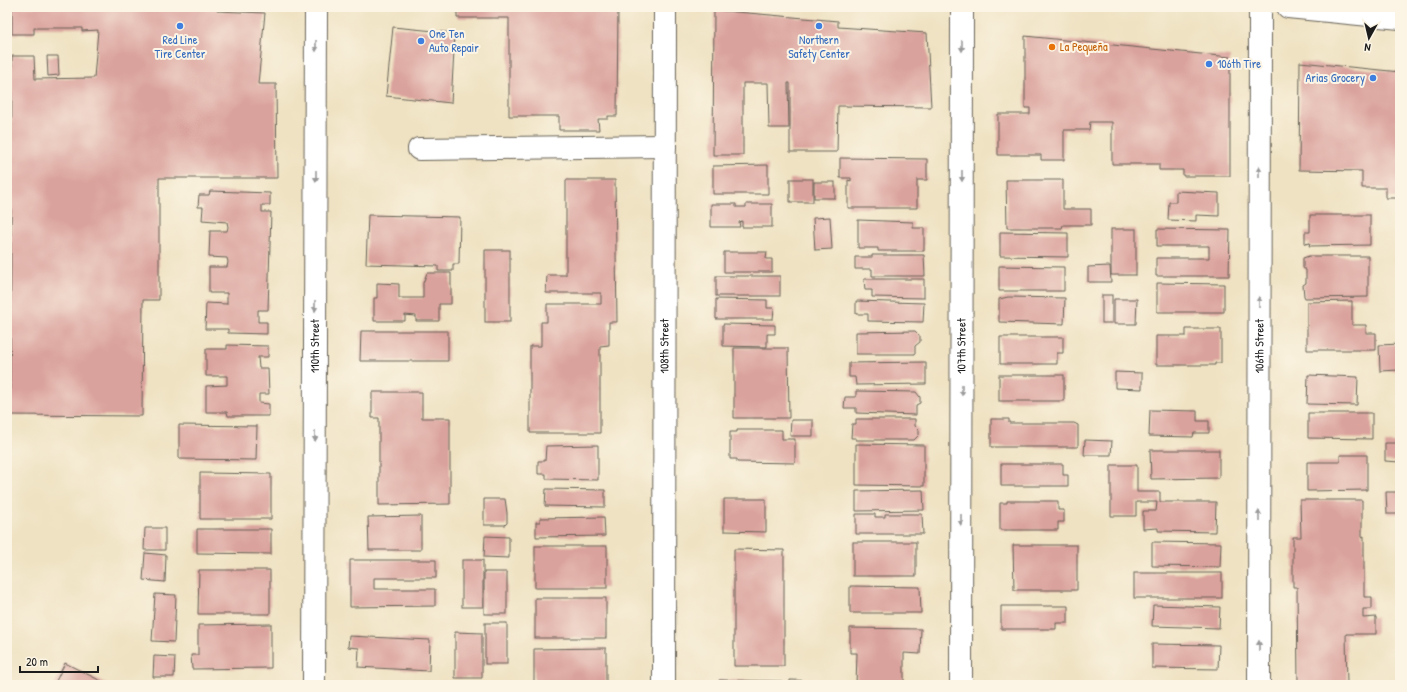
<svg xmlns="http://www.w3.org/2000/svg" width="1407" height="692" viewBox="0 0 1407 692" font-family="'Patrick Hand',sans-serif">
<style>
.building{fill:#daa29c}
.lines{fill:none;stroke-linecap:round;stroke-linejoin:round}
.minor-casing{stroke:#666156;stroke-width:24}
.major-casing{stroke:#666156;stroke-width:24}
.minor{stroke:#fff;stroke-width:22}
.major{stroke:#fff;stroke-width:22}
.oneway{fill:#999}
.shop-dot{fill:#3f7fe0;stroke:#fcf5e5;stroke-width:1.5}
.food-dot{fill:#e8710a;stroke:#fcf5e5;stroke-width:1.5}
.labels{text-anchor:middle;stroke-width:4;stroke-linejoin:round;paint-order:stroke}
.shop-label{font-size:12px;fill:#366cbe;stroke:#fcf5e5;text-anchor:start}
.food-label{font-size:12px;fill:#c56008;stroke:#fcf5e5;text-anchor:start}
.street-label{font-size:12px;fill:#1c1c1c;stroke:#fcf5e5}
</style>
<rect width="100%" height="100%" fill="#fcf5e5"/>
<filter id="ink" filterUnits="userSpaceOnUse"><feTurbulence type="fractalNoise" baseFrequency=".025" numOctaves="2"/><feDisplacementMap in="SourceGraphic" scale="8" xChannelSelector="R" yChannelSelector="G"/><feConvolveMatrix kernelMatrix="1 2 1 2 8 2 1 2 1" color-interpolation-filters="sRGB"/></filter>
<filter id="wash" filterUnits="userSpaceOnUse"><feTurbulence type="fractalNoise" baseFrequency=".012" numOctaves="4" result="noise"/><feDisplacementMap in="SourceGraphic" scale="16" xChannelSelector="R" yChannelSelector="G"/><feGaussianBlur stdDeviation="0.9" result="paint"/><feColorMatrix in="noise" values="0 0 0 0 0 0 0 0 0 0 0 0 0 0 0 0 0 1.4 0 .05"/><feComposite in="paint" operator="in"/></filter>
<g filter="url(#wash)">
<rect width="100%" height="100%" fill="#efe2c2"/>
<g id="blocks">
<g class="building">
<path d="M 12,7 L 218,7 L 217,11 L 265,13 L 258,84 L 276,84 L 277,178 L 159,178 L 159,300 L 143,300 L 142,416 L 10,415 L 12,56 L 34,56 L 35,79 L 94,78 L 98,30 L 82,31 L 82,28 L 34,28 L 34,34 L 12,34 Z"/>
<path d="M 457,7 L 618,7 L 617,116 L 608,116 L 608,119 L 598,119 L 599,130 L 559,130 L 559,116 L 509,116 L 509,18 L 457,18 Z"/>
<path d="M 714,10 L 838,21 L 838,27 L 927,33 L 931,107 L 838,106 L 837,152 L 790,152 L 790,83 L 788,83 L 789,128 L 769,128 L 768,83 L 743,83 L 743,155 L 713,155 Z"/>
<path d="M 393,27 L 455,33 L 451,103 L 386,96 Z"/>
<path d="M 1025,36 L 1230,57 L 1230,176 L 1183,176 L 1183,170 L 1159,170 L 1159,164 L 1112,164 L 1112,122 L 1090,122 L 1089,130 L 1064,130 L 1064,160 L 1041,160 L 1041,155 L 998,155 L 998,114 L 1030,114 L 1030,108 L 1025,108 Z"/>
<path d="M 47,56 L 58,56 L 59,75 L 48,76 Z"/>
<path d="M 1300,62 L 1400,72 L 1400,198 L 1386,198 L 1386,188 L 1362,188 L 1362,171 L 1299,170 Z"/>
<path d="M 840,158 L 927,159 L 927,180 L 917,180 L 917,208 L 848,208 L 848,180 L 851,181 L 851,178 L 840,178 Z"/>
<path d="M 768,165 L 768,194 L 713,194 L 713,166 Z"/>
<rect x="790" y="179" width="23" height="23"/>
<path d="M 566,180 L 615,180 L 617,322 L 609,322 L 609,345 L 600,346 L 600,433 L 530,433 L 530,346 L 541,346 L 541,322 L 547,322 L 547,304 L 601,304 L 601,293 L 546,293 L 547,275 L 566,275 Z"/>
<path d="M 1006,180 L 1063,180 L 1063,209 L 1091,209 L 1091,225 L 1063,225 L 1062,228 L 1007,228 Z"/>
<rect x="814" y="182" width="21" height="16"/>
<path d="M 210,191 L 270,193 L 270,205 L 262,205 L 262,212 L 271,212 L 268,310 L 258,310 L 258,322 L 267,322 L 267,334 L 228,333 L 228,329 L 205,329 L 206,303 L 227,304 L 227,293 L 209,293 L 209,267 L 227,267 L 228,262 L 227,258 L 209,257 L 210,231 L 227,231 L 228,227 L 227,222 L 202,220 L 203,207 L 198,207 L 199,195 L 209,195 Z"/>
<path d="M 1176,191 L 1219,193 L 1219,216 L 1196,215 L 1196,221 L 1168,220 L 1169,202 L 1176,202 Z"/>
<path d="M 711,204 L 736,204 L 736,207 L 746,207 L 746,204 L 772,204 L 772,227 L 742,227 L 742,221 L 739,222 L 740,227 L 711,227 Z"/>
<path d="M 368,215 L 460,217 L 459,264 L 453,264 L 453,271 L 438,271 L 438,266 L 366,264 Z"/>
<path d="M 1310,215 L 1370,215 L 1370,245 L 1309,246 L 1310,243 L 1305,244 L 1305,232 L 1310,232 Z"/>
<path d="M 830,217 L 832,249 L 815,250 L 813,218 Z"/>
<path d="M 858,220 L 913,222 L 913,228 L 924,228 L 924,251 L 878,251 L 878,248 L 858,248 Z"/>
<rect x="1111" y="229" width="25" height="46"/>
<path d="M 1157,229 L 1230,230 L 1229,276 L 1156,276 L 1156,258 L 1209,258 L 1209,246 L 1157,246 Z"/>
<path d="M 1000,232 L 1068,233 L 1068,257 L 1000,256 Z"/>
<rect x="485" y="250" width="25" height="72"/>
<path d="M 724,252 L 767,252 L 766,259 L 772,259 L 772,272 L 724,272 Z"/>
<path d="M 872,255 L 924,255 L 925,276 L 872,276 L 872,269 L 855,269 L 855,257 L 872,257 Z"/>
<path d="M 1309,256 L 1368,256 L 1368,297 L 1305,298 L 1304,296 L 1303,285 L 1306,283 L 1306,270 L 1303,268 L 1303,258 Z"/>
<path d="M 999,266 L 1064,267 L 1064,291 L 999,291 Z"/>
<path d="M 1110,266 L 1111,282 L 1088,282 L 1088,267 Z"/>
<path d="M 427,273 L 451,273 L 451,304 L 439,304 L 439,321 L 416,321 L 416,316 L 405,315 L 405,321 L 374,321 L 374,298 L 377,298 L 377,283 L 399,284 L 399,298 L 423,298 L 423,283 Z"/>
<rect x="716" y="276" width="64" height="20"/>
<path d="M 864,279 L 924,279 L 924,298 L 872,297 L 872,290 L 865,290 Z"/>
<path d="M 1157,283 L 1224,284 L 1224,312 L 1157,312 Z"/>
<rect x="1102" y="295" width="10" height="28"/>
<path d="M 1008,297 L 1065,298 L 1064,324 L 999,322 L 999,299 Z"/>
<path d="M 716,299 L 767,300 L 767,308 L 774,308 L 773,319 L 716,319 Z"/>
<path d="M 1114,299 L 1137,299 L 1136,324 L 1114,324 Z"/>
<path d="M 856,301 L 924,303 L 923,322 L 868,321 L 868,314 L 856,314 Z"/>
<path d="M 1352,301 L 1352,325 L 1366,325 L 1366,333 L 1376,333 L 1376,350 L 1307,350 L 1307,302 Z"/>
<path d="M 723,324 L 775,325 L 775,334 L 767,334 L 767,347 L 723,346 Z"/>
<path d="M 1186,329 L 1221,329 L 1221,363 L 1215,363 L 1215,365 L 1156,365 L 1156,336 L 1186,336 Z"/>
<path d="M 361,331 L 448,331 L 448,361 L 360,361 Z"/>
<path d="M 915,331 L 920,336 L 920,342 L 915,346 L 915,354 L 856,354 L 856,332 Z"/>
<path d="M 1000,337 L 1063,337 L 1063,353 L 1057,353 L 1057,364 L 1000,364 Z"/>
<path d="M 1400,344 L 1400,370 L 1380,371 L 1379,345 Z"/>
<path d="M 227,345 L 268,346 L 268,357 L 258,357 L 259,368 L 268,368 L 269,394 L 259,394 L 259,403 L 269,404 L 269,416 L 228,416 L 227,412 L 206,412 L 206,386 L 227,385 L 227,376 L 206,376 L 206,349 L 227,349 Z"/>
<path d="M 734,348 L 788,348 L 789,418 L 734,418 Z"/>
<path d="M 926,362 L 926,384 L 856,385 L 855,377 L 849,377 L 849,363 Z"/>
<path d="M 1115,372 L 1142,373 L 1142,389 L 1115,388 Z"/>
<rect x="999" y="375" width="65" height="26"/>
<path d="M 1308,375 L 1358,377 L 1357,405 L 1307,404 Z"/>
<path d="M 856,391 L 916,392 L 920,397 L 920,403 L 916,405 L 916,415 L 856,413 L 856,408 L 844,408 L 845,397 L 856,397 Z"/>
<path d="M 372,392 L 422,392 L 422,418 L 450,418 L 450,504 L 379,505 L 379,418 L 372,418 Z"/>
<path d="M 1150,410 L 1197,411 L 1197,421 L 1209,421 L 1209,433 L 1194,433 L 1193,437 L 1149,436 Z"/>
<path d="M 1308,413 L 1372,413 L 1372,439 L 1308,438 Z"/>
<path d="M 856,419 L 915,419 L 915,426 L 919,430 L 919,435 L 914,440 L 856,440 L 856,438 L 851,438 L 852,424 L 856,424 Z"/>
<path d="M 991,419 L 1009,419 L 1009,423 L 1074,423 L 1078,425 L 1078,447 L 991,447 Z"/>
<path d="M 791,420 L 813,420 L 813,436 L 790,436 Z"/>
<path d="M 179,425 L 257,426 L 256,460 L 179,459 Z"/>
<path d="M 737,430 L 782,430 L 782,439 L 795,439 L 795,463 L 737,462 L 737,459 L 730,459 L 730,432 L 737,432 Z"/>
<path d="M 1085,440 L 1112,441 L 1111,455 L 1084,455 Z"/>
<path d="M 1385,443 L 1400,443 L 1400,462 L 1385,461 Z"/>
<path d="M 856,444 L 924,445 L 924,486 L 856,485 Z"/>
<path d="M 598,445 L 598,480 L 546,479 L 546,474 L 538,474 L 538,461 L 545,461 L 546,446 Z"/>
<path d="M 1150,450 L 1219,450 L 1219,478 L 1151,479 Z"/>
<path d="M 1340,455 L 1367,455 L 1367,490 L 1307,491 L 1307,462 L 1340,462 Z"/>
<path d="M 1001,464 L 1063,464 L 1063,475 L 1068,475 L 1068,486 L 1001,486 Z"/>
<path d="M 1111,465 L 1137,465 L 1137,492 L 1160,492 L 1160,502 L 1216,502 L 1215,532 L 1158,531 L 1158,528 L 1143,529 L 1143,511 L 1156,511 L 1157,502 L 1136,502 L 1136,516 L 1111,516 Z"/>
<path d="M 200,473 L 271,474 L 271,519 L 200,519 Z"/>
<path d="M 546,489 L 605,490 L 605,507 L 545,506 Z"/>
<path d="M 923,490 L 924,510 L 856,511 L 856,491 Z"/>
<path d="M 1386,492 L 1400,492 L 1400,514 L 1387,514 Z"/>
<path d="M 484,499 L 505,499 L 507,513 L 507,523 L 505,525 L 484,525 Z"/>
<path d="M 724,499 L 766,499 L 766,532 L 724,531 Z"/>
<path d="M 1300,500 L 1362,500 L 1362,537 L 1364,536 L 1364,597 L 1372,597 L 1372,609 L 1363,609 L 1363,618 L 1376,617 L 1376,634 L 1346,634 L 1347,685 L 1298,685 L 1297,587 L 1293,587 L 1293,537 L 1301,537 Z"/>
<path d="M 1007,501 L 1058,501 L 1058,510 L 1064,510 L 1064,522 L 1058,522 L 1058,530 L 1000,530 L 1000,503 L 1007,503 Z"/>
<path d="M 856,514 L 875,514 L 875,517 L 885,517 L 885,514 L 922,514 L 923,534 L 856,534 Z"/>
<path d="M 421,516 L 421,550 L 369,550 L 368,517 Z"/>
<path d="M 604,517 L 605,536 L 536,537 L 536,522 L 540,522 L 540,518 Z"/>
<path d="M 145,528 L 165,528 L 165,550 L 144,550 Z"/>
<path d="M 197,529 L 271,529 L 271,554 L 197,553 Z"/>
<path d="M 485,536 L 509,537 L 509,558 L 484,557 Z"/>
<rect x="853" y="542" width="63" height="34"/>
<path d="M 1152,542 L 1221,543 L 1220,567 L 1152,566 Z"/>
<path d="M 1013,545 L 1077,545 L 1077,590 L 1014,590 Z"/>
<rect x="535" y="546" width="72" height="42"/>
<path d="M 734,549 L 784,550 L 784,666 L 734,666 Z"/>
<path d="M 145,553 L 166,555 L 165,582 L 143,580 Z"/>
<path d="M 350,560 L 436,560 L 436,578 L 374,578 L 374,589 L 435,589 L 435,606 L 350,607 Z"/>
<rect x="462" y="560" width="21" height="47"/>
<path d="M 199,570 L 270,570 L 270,614 L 198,614 Z"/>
<rect x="484" y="572" width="23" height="42"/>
<rect x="1134" y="573" width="88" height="25"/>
<path d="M 850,586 L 920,587 L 921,613 L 850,613 Z"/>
<path d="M 155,594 L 176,595 L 174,642 L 152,641 Z"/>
<rect x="535" y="598" width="71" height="40"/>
<path d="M 1153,605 L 1220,607 L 1219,628 L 1152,626 Z"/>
<path d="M 1001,606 L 1068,606 L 1068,623 L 1056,623 L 1056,629 L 1001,629 Z"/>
<rect x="485" y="623" width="22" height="41"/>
<path d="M 271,624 L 271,668 L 192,669 L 191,655 L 198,655 L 198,625 Z"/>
<path d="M 850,628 L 921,629 L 920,654 L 904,653 L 904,685 L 856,685 L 857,653 L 850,653 Z"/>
<path d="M 455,632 L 482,633 L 482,678 L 455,678 Z"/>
<path d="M 349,636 L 430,640 L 429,671 L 358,667 L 359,648 L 348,647 Z"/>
<path d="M 1152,644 L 1219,645 L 1218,669 L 1152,668 Z"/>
<path d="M 606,648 L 606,685 L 534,685 L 534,649 Z"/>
<path d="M 154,656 L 175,657 L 174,677 L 153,677 Z"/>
<path d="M 65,663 L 109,685 L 54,685 Z"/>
<path d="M 719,680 L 782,681 L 782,685 L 719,685 Z"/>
<path d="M 790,680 L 818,681 L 818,685 L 790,685 Z"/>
</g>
</g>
</g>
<g filter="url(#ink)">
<use href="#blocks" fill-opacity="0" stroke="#666156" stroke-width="1"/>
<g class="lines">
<defs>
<g id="minor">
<path d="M 419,149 L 665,146"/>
<path id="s1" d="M 314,685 L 316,7"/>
<path id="s2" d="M 961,685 L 962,7"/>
<path id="s3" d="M 1259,685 L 1260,7"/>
</g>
<g id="major">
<path d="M 1288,7 L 1400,18"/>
<path id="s4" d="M 664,685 L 665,7"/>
</g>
</defs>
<use href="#minor" class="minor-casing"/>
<use href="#major" class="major-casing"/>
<use href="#minor" class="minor"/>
<use href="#major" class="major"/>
</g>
<defs><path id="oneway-solid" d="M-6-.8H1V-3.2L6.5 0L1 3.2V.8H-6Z"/></defs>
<g class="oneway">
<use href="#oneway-solid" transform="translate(316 46) rotate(90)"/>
<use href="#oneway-solid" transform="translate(962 46) rotate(90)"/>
<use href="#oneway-solid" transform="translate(1259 172) rotate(-90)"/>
<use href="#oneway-solid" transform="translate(316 176) rotate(90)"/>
<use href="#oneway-solid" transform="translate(962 176) rotate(90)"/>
<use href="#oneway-solid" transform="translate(1259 302) rotate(-90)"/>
<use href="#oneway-solid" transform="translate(315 306) rotate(90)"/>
<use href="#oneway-solid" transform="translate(962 390) rotate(90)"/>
<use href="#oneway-solid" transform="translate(315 436) rotate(90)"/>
<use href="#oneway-solid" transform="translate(1259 516) rotate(-90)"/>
<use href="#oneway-solid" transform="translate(961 520) rotate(90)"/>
<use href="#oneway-solid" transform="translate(1259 646) rotate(-90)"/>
</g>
</g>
<g class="shop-dot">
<circle cx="180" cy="26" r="4"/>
<circle cx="819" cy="26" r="4"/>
<circle cx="421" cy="41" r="4"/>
<circle cx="1209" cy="64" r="4"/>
<circle cx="1373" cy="78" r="4"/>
</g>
<circle class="food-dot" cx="1052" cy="47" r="4"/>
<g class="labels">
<g class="shop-label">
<text x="429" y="38">One Ten<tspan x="429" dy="14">Auto Repair</tspan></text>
<text x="180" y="44" text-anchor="middle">Red Line<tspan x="180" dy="14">Tire Center</tspan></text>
<text x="819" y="44" text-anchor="middle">Northern<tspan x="819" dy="14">Safety Center</tspan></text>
<text x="1217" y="68">106th Tire</text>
<text x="1365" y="82" text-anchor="end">Arias Grocery</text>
</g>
<g class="food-label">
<text x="1060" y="51">La Pequeña</text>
</g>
<g class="street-label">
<text dy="4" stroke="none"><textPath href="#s1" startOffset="339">110th Street</textPath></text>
<text dy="4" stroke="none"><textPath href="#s4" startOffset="339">108th Street</textPath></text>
<text dy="4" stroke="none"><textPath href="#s2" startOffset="339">107th Street</textPath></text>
<text dy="4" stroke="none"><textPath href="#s3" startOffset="339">106th Street</textPath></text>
</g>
</g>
<rect width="1407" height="692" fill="none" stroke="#fcf5e5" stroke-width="24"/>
<g transform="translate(1369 38) rotate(188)" stroke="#fcf5e5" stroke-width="3" paint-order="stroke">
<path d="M0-3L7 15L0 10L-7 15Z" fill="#1c1c1c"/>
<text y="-6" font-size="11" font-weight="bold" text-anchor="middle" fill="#1c1c1c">N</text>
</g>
<path d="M20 666v6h78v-6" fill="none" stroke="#1c1c1c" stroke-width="2"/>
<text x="26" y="666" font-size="12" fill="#1c1c1c" stroke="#fcf5e5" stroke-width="3" paint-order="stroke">20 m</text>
</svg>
